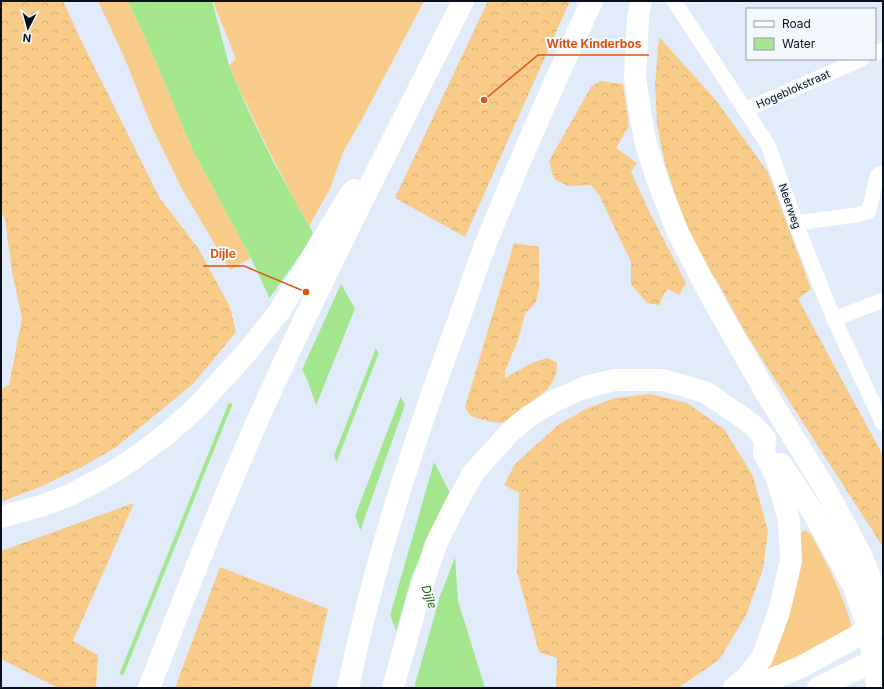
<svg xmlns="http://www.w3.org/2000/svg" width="884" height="689" viewBox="0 0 884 689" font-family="Inter,sans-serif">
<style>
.grass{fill:#f8cc88}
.forest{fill:url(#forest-crowns)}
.water{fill:#a4e68e}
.pier{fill:#e1ebf9}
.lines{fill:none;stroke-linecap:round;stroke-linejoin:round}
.stream{stroke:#a4e68e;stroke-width:4}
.street{stroke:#fff;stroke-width:15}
.secondary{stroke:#fff;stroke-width:21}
.primary{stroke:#fff;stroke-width:22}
.highway{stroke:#fff;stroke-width:22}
.labels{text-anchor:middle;stroke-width:4;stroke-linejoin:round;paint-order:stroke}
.street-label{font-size:11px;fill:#08101c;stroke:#f3f8ff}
.water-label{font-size:12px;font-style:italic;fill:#29650c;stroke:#f3f8ff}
.leader{fill:none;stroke:#dd550d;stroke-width:1.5}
.callout-dot{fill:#dd550d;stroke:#f3f8ff;stroke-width:1.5}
.callout-label{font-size:12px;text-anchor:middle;font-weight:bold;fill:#dd550d;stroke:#f3f8ff;stroke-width:4;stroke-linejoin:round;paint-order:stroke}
</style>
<defs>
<pattern id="forest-crowns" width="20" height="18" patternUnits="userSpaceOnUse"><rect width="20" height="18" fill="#f8cc88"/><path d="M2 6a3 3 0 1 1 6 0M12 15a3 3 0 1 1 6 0" fill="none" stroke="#d3ae75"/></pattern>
</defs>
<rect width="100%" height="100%" fill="#e1ebf9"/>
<g class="grass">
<path d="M 98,1 L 128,1 L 156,62 L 193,151 L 251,258 L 230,270 L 182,189 L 151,125 L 125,59 Z"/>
<path d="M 213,1 L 424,1 L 362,119 L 343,152 L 330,189 L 309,226 C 280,173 253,121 229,65 L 236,59 Z"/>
<path d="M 804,530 L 808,532 L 811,535 C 828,565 844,596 852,629 L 764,674 L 800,534 Z"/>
</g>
<g class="forest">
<path d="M 1,1 L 63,1 L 77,32 L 159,197 L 198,248 L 230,307 L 236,332 L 194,383 L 115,448 L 80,468 L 42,486 L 1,502 L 1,389 L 9,385 L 22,318 L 12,272 L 5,218 L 1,212 Z"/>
<path d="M 488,1 L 570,1 L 465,237 L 395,198 Z"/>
<path d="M 659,37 L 715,99 L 768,172 L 811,289 L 798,299 L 880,450 L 883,459 L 883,547 L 746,334 L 716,279 L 702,265 L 687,233 L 664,160 L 657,124 L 655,85 Z"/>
<path d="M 600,81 L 623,84 L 629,126 L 616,148 L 637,163 L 631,172 L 650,213 L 686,283 L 679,295 L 668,289 L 664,294 L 659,305 L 647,303 L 631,284 L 631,262 L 599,195 L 591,185 L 568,186 L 554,179 L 549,161 L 591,87 Z"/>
<path d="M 514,243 L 539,247 L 539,288 L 536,302 L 525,314 L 518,340 L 505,371 L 505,378 L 532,363 L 547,358 L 557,363 C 557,389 540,394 523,408 C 518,412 512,420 506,422 C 499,425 476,419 470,415 C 468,413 466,410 465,407 Z"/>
<path d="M 651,394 L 687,403 L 724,429 L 753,476 L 768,531 L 763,569 L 746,615 L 719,660 L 678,688 L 556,688 L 557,658 L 539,652 L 517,572 L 519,493 L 504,485 L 515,464 L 558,425 L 586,409 L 615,398 Z"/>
<path d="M 134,503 L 73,641 L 98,655 L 96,688 L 58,688 L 1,659 L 1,551 Z"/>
<path d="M 220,567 L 328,609 L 310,688 L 175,688 Z"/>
</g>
<path class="water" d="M 128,1 L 212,1 L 229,65 L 248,110 L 273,161 L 309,226 L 365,327 L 451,495 L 458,601 L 485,688 L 416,688 L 308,382 L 251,258 L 193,151 L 156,62 Z"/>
<g class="pier">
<path d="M 314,231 L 342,282 L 301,372 L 268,300 L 303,251 Z"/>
<path d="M 356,306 L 377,345 L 333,458 L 315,408 Z"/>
<path d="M 380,350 L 402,393 L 354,519 L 335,466 Z"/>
<path d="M 406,402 L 435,459 L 389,619 L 359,534 Z"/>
<path d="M 453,495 L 457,553 L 440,596 L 414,688 L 395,635 L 412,575 L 445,504 Z"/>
</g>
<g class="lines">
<path class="stream" d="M 122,673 L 230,405"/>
<g class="street">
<path d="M 674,1 L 768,145 L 799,232 L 834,319 L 883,424"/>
<path d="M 875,53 L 883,50"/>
<path d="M 745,110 L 862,59"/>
<path d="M 796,223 L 856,215 L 868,212 C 873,200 873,187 878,175 L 883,173"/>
<path d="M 834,319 L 883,300"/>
</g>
<path class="secondary" d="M 873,661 L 877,688"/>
<g class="primary">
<path d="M 781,464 L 814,514 L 853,585 L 869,630 L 873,661"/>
<path d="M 862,557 L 883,611"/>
<path d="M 734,688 L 747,677 L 762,658 L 779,612 L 791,561 L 789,520 L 777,478 L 764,453 L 765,439"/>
<path d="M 751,688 L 801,667 L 883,622"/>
<path d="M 818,688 L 883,656"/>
</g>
<g class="highway">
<path d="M 641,1 L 638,18 L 635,78 L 645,141 L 658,182 L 678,233 L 713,300 L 768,396 L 826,490 L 862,557"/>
<path d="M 1,517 L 41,506 L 70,495 L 110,474 L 136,457 L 168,433 L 195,409 L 247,352 L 279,312 L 351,193 L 354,190"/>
<path d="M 149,688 C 189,585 229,482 275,382 C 334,254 399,128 463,1"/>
<path d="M 348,688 C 374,562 414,440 459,319 C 468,294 476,268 486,243 C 519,161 555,81 592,1"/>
<path d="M 393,688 L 419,595 L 436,544 L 456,504 L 474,472 L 511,431 L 528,417 L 554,401 L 586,387 L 614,380 L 663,380 L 705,392 L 745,419 L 756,428 L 765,439"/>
</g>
</g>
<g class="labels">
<g class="street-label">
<text transform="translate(793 89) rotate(-24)" y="4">Hogeblokstraat</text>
<text transform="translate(790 206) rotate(71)" y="4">Neerweg</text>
</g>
<g class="water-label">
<text transform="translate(429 597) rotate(71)" y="4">Dijle</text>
</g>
</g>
<path class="leader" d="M484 100L538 55H649M306 292L244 266H203"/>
<g class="callout-dot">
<circle cx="484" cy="100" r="4"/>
<circle cx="306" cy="292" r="4"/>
</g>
<g class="callout-label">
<text x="594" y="48">Witte Kinderbos</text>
<text x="223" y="258">Dijle</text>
</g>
<rect width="884" height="689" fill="none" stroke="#08101c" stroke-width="4"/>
<rect x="746" y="8" width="130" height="52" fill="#f3f8ff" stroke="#959ba4"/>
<rect x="754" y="21" width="20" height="6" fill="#ffffff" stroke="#959ba4"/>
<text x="782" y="28" font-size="12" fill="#08101c">Road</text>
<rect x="754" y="38" width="20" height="12" fill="#a4e68e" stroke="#959ba4"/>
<text x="782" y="48" font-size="12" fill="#08101c">Water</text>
<g transform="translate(28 28) rotate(186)" stroke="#f3f8ff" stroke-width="3" paint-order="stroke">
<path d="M0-3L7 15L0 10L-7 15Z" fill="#08101c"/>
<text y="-6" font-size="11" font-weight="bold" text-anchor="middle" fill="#08101c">N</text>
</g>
</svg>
